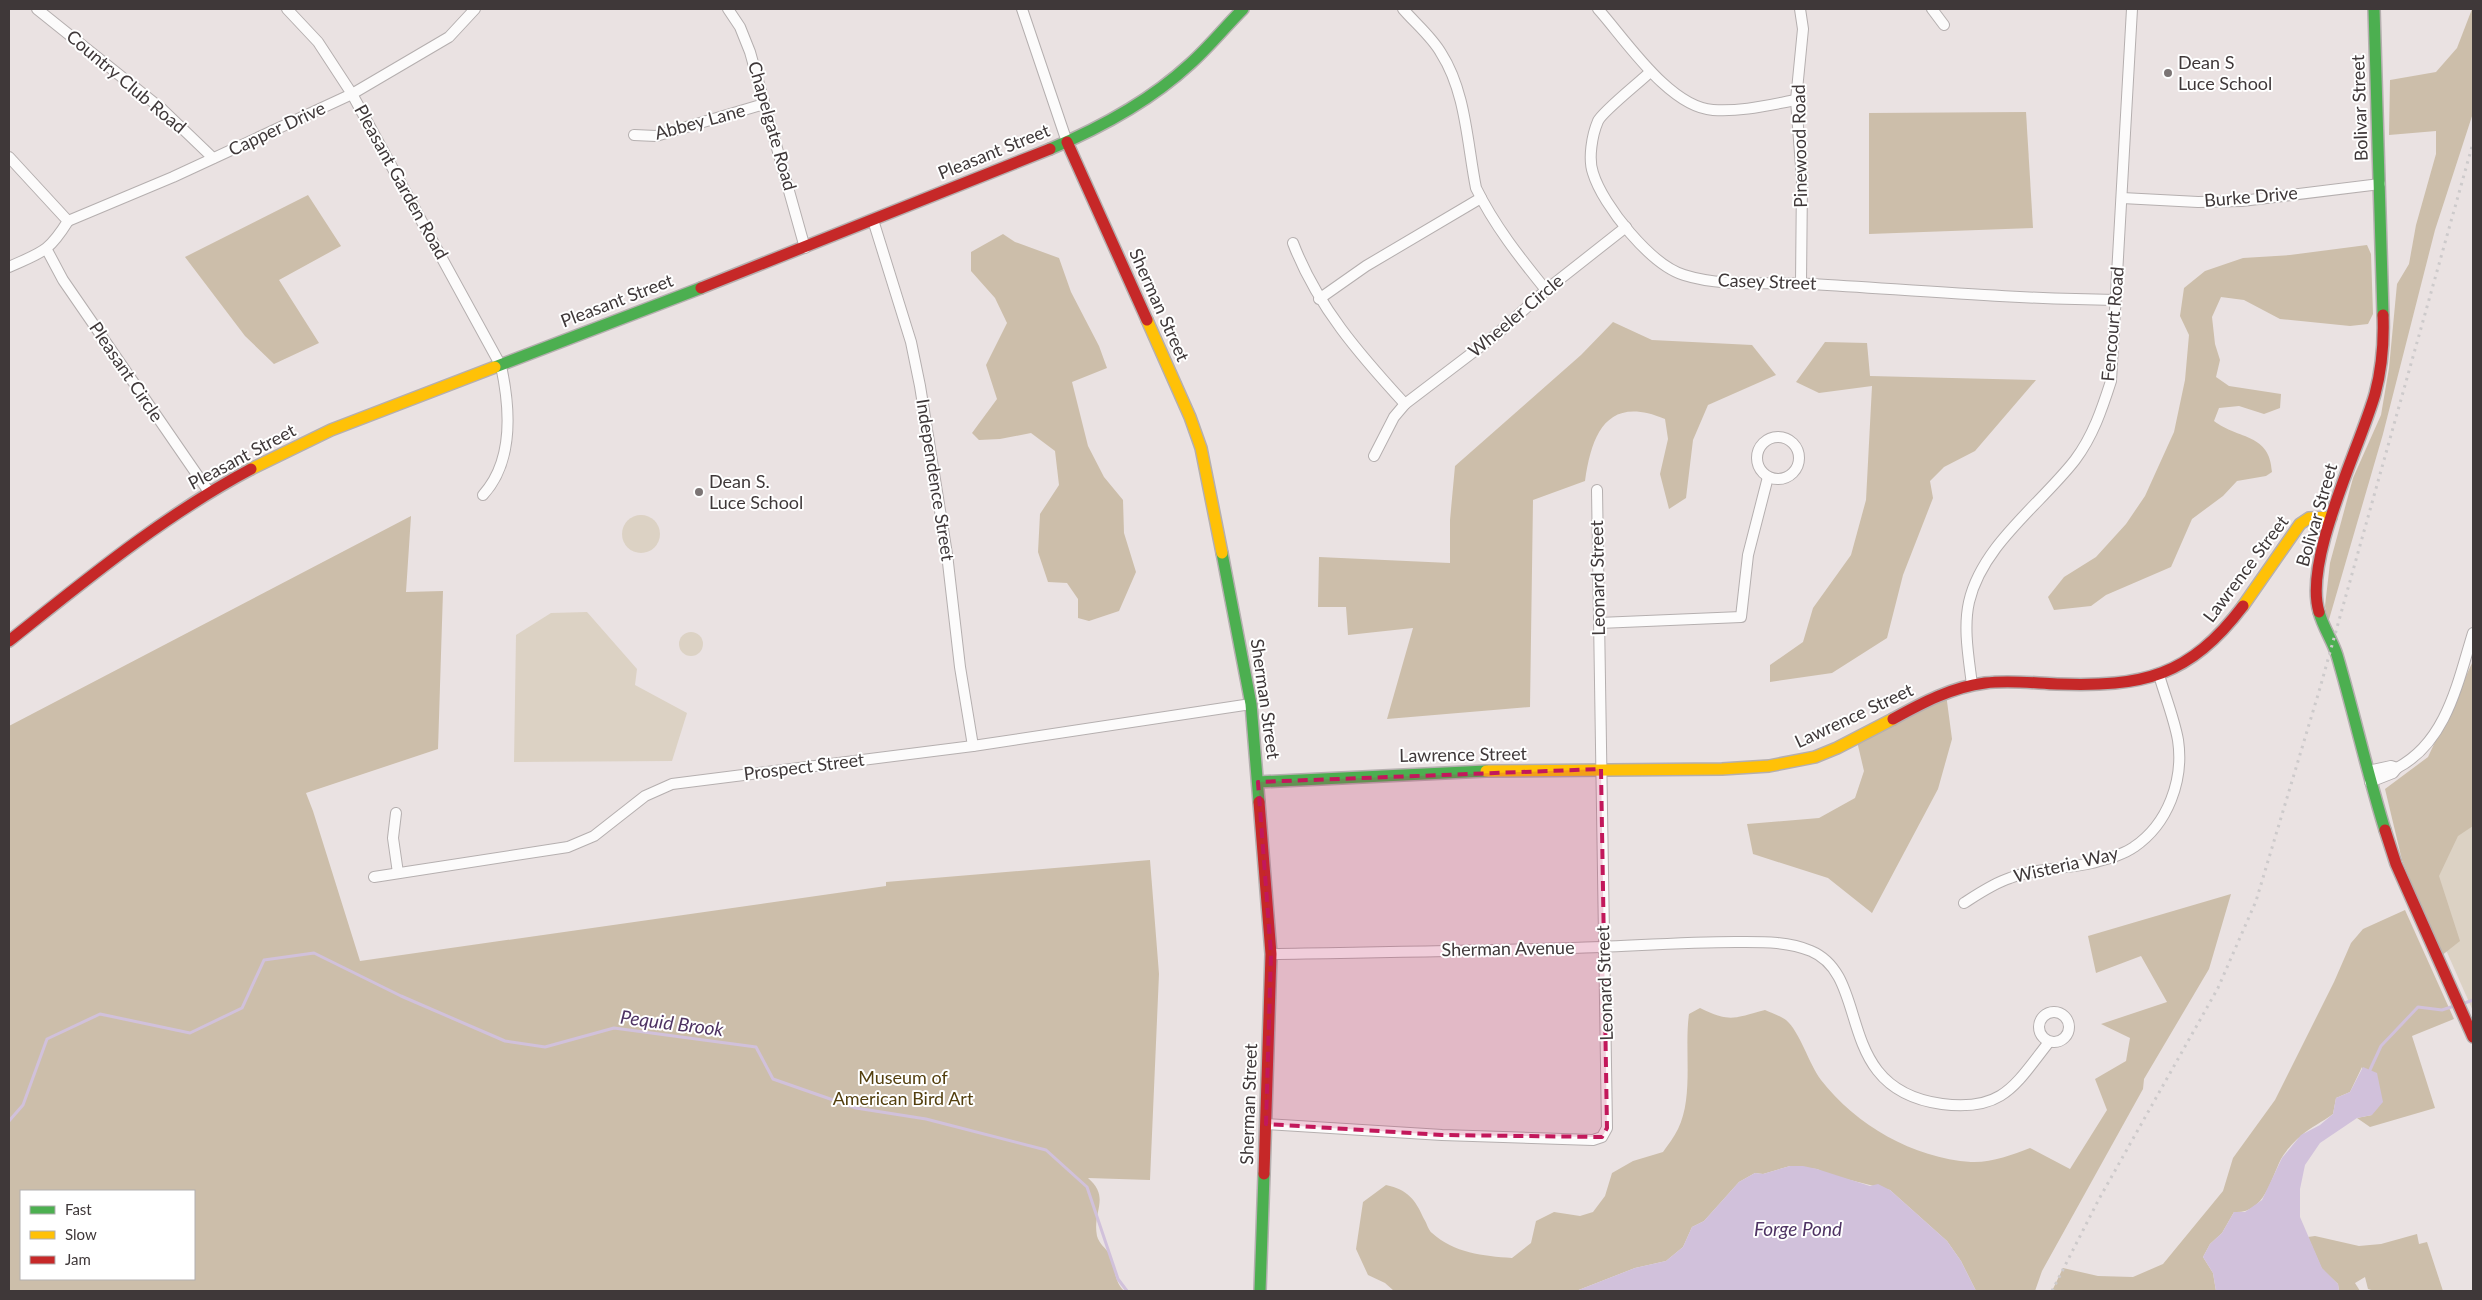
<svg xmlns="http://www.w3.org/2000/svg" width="2482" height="1300" viewBox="0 0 2482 1300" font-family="Lato,sans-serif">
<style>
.green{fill:#dcd2c4}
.forest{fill:#ccbeaa;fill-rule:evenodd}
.water{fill:#d1c1db}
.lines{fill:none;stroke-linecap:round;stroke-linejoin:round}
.stream{stroke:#d1c1db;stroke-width:3}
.street-casing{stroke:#b5afaf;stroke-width:12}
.fast-casing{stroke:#b5afaf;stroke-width:14}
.slow-casing{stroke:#b5afaf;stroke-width:14}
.jam-casing{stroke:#b5afaf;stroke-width:14}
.street{stroke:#fcfbfb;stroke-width:10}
.fast{stroke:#4caf50;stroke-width:11}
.slow{stroke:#ffc107;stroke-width:11}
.jam{stroke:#c62828;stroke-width:11}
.rail{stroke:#cdcacb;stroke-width:3;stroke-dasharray:2.5 5;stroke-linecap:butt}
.marked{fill:#c2185b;fill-opacity:0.2;stroke:#c2185b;stroke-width:4;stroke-dasharray:10 6;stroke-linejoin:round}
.poi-dot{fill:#7b7474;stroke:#fff;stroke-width:2}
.labels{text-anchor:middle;stroke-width:4;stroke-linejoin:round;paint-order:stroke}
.poi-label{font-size:18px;fill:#3f3839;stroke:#fff;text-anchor:start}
.street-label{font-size:18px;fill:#3f3839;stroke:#fff}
.park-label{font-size:18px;fill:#533f0e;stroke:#fff}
.water-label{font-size:19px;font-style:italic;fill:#4e3363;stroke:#fff}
</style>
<rect width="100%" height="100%" fill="#eae2e2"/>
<g class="green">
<circle cx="641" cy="534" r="19"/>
<path d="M 587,612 L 637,669 L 635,685 L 687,713 L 672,761 L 514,762 L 516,635 L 551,613 Z"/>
<circle cx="691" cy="644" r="12"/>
<path d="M 2473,700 L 2473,1011 L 2403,853 Z"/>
</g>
<g class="forest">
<path d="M 2472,9 L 2473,113 L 2435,230 L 2383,434 L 2328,623 L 2325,606 L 2330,563 L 2353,478 L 2381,415 L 2389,368 L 2397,284 L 2409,264 L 2416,225 L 2436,154 L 2436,131 L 2389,135 L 2390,80 L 2436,72 L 2457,48 Z"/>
<path d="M 2026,112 L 2033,228 L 1869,234 L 1869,113 Z"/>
<path d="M 308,195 L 341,246 L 279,280 L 319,343 L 274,364 L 245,336 L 185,257 Z"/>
<path d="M 1003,234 L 1015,242 L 1059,258 L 1071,292 L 1099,346 L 1107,368 L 1072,382 L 1088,446 L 1104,477 L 1123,500 L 1124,533 L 1136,572 L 1119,611 L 1089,621 L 1078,618 L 1078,599 L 1067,583 L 1048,582 L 1038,552 L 1040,514 L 1059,485 L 1055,451 L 1031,433 L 1000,439 L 979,440 L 972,433 L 997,399 L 986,365 L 1007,323 L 995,298 L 971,271 L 971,252 Z"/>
<path d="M 2367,245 L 2371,254 L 2373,314 L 2368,324 L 2350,326 L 2280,319 L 2244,300 L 2221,297 L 2212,317 L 2215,344 L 2220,360 L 2216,377 L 2229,386 L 2281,394 L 2280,408 L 2264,414 L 2239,406 L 2219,408 L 2214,421 C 2239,440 2270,433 2272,472 L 2266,476 L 2237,481 L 2223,496 L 2192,519 L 2171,567 L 2106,595 L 2091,606 L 2054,610 L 2048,597 L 2064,577 L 2096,557 L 2126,524 L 2145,496 L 2174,432 L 2185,380 L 2189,335 L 2180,316 L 2184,288 L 2205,271 L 2243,258 L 2290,255 Z"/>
<path d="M 1613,322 L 1652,340 L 1752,345 L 1776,375 L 1708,405 L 1693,440 L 1686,498 L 1669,509 L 1660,474 L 1668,439 L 1665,419 C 1608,395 1592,432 1585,481 L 1533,500 L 1530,707 L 1387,719 L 1413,628 L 1348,635 L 1346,607 L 1318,607 L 1319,557 L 1450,563 L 1450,520 L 1455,466 L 1581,355 Z"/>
<path d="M 1825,342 L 1867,343 L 1870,376 L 2036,380 L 1975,451 L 1944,467 L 1930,481 L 1933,498 L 1903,575 L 1887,638 L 1832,673 L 1770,682 L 1770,665 L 1803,642 L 1813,608 L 1851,555 L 1866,500 L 1872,386 L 1819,393 L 1796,382 Z"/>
<path d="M 411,516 L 406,592 L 443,591 L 438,749 L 306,793 L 313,811 L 360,961 L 886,886 L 886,882 L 1150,860 L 1159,974 L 1150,1180 L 1088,1178 C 1111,1198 1092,1211 1097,1236 C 1099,1244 1106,1248 1110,1255 C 1116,1267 1113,1280 1124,1291 L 9,1291 L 9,726 ZM 21,1191 L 194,1191 L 194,1279 L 21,1279 Z"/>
<path d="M 2473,661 L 2473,826 L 2458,836 L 2439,876 L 2460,941 L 2441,956 L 2402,860 L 2385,789 L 2428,757 Z"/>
<path d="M 1946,694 L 1952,739 L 1938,789 L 1872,913 L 1828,878 L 1753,854 L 1747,824 L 1819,818 L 1855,798 L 1864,771 L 1856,737 Z"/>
<path d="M 2231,894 L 2209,969 L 2144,1079 L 2143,1089 L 2042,1271 L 2035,1291 L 1976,1291 L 1961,1261 L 1947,1241 L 1890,1190 L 1830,1175 L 1817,1169 L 1790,1166 L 1763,1174 L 1755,1173 L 1739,1182 L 1704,1221 L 1692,1227 L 1683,1247 L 1666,1261 L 1635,1268 L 1576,1291 L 1394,1291 L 1385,1283 L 1368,1275 L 1356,1249 L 1363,1202 L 1386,1185 C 1408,1190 1415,1199 1424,1219 C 1427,1223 1428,1230 1432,1233 C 1454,1253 1483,1256 1512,1258 L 1531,1243 L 1536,1221 L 1554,1212 L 1580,1216 L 1593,1212 L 1605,1196 L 1612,1173 L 1633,1161 L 1663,1152 C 1668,1145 1674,1137 1678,1129 C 1694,1097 1684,1049 1689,1014 L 1700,1008 C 1731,1023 1734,1018 1765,1010 C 1771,1013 1781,1016 1786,1020 C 1800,1032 1809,1064 1821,1080 C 1856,1125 1913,1158 1971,1162 C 1991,1163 2012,1155 2030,1148 L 2070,1169 L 2107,1110 L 2095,1079 L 2126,1061 L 2130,1038 L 2101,1024 L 2167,1002 L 2141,956 L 2096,973 L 2088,936 Z"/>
<path d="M 2405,910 L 2454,1019 L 2412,1036 L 2435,1108 L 2370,1127 L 2357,1118 L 2372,1115 L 2362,1067 L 2350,1092 L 2336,1098 L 2333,1114 C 2323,1122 2310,1127 2301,1136 C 2294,1141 2285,1152 2281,1159 C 2270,1181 2264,1214 2234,1212 L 2222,1233 L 2210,1244 L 2203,1257 L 2213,1273 L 2216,1291 L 2052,1291 L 2063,1268 L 2098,1276 L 2133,1277 L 2163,1264 L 2223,1191 L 2233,1158 L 2275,1100 L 2334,982 L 2351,943 L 2363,929 Z"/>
<path d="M 2417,1234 L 2419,1244 L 2427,1242 L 2443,1291 L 2375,1291 L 2368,1289 L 2365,1277 L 2355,1283 L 2360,1291 L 2339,1291 L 2338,1284 L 2322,1269 L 2308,1237 L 2315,1236 L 2359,1246 L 2381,1244 Z"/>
</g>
<g class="water">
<path d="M 2363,1067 L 2377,1073 L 2383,1102 L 2372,1115 L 2357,1118 L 2320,1143 L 2305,1165 L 2300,1189 L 2300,1217 L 2322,1268 L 2338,1284 L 2339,1291 L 2216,1291 L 2213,1273 L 2203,1257 L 2210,1244 L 2222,1233 L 2234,1212 L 2245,1212 L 2262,1200 L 2282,1158 L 2301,1135 L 2320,1125 L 2333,1114 L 2336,1098 L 2350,1092 Z"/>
<path d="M 1790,1166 L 1803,1166 L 1817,1169 L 1870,1186 L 1878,1184 L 1890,1190 L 1947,1241 L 1961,1261 L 1976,1291 L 1576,1291 L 1635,1268 L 1666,1261 L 1683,1247 L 1692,1227 L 1704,1221 L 1739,1182 L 1755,1173 L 1763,1174 Z"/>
</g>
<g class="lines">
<g class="stream">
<path d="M 2462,1004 L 2473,1000"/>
<path d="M 2369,1072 L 2381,1046 L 2418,1007 L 2442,1010 L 2454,1006"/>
<path d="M 9,1121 L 23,1105 L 47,1039 L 100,1014 L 190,1033 L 242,1008 L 264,960 L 314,953 L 401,996 L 505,1041 L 545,1047 L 614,1028 L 756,1047 L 773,1079 L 856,1108 L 926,1119 L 1046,1150 L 1087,1187 L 1118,1279 L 1127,1291"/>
</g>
<defs>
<g id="street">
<path d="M 37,9 L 163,110 L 213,158"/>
<path d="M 287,9 L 318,42 L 352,94 L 501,366 C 510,407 514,461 483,495"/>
<path d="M 728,9 L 740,27 L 750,52 L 805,248"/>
<path d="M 1022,9 L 1067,142"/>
<path d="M 1403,9 C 1415,23 1432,37 1441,53 C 1466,92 1467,143 1476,188 C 1494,225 1520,258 1546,290"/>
<path d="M 1598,9 C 1625,39 1669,107 1713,110 C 1741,112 1769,105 1796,100"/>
<path d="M 1800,9 L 1803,29 L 1796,100 L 1802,180 L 1801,283"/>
<path d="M 1932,9 L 1944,25"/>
<path d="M 1650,72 C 1640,82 1603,111 1598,121 C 1592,135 1588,159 1593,173 C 1603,206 1651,265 1684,275 C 1725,288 1771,281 1812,284 C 1913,290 2014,299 2115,300"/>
<path d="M 634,135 L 656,136 L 764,104"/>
<path d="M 9,157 L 68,221 C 48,253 42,252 9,267"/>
<path d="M 2122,198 L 2198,202 L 2242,201 L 2380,184"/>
<path d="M 873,220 L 911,342 L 920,386 L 947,554 L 960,667 L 973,746"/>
<path d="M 68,221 L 173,177 L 352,94 L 449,37 L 475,9"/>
<path d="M 1293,243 C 1317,306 1360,355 1405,404"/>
<path d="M 47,250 L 63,280 L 209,492"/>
<path d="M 1319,299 L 1366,266 L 1481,198"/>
<circle cx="1778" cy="458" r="21"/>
<path d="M 1374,456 L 1394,417 L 1405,404 L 1497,334 L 1546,290 L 1626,227"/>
<path d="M 1599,623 L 1741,617 L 1748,555 L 1768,477"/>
<path d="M 1972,685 C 1969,659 1963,629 1969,602 C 1982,545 2041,504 2075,460 C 2093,436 2102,409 2111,381 L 2132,9"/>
<path d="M 2397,768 C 2447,742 2458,681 2473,633"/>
<path d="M 2368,771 L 2391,766 L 2397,768 L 2393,773 L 2370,782"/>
<path d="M 396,813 L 393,838 L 398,873"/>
<path d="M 374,877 L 568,847 L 594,836 L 645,796 L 672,784 L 973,746 L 1251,704"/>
<path d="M 1964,903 C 1978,894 1994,883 2010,878 C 2036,868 2065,869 2092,863 C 2106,859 2123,855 2134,847 C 2168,824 2184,780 2178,740 C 2174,718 2165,696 2159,675"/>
<path d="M 1271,954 C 1382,952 1492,951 1602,947 C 1647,945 1691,942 1736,942 C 1761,942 1787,941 1811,951 C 1873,977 1831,1089 1942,1104 C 2003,1112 2015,1085 2049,1042"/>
<circle cx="2054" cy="1027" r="15"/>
<path d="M 1266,1124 L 1442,1135 L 1593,1140 L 1602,1137 L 1607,1128 L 1597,490"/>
</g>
<g id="fast">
<path d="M 2374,9 L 2383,315"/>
<path d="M 1050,149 C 1100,128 1150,101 1190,64 C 1209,47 1225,27 1243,9"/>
<path d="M 495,367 L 701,288"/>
<path d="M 1222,553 L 1251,704 L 1259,802"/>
<path d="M 2319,612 C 2323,627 2332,640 2337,655 C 2354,713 2367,772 2385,830"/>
<path d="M 1258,782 L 1486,771"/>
<path d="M 1260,1291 L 1264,1174"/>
</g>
<g id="slow">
<path d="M 1147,320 L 1190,417 L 1201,448 L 1222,553"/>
<path d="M 251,469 L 331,430 L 495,367"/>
<path d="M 2243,606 L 2300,524 L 2309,518 L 2331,517"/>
<path d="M 1486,771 L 1722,769 L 1769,766 L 1815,757 L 1837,748 L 1893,719"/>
</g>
<g id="jam">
<path d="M 1067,142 L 1147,320"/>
<path d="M 701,288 L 1050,149"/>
<path d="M 2319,612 C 2303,560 2360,447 2375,394 C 2382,368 2384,341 2383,315"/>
<path d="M 9,641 C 87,579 163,516 251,469"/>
<path d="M 1893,719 C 1922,703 1952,687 1985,683 C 2009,680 2033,683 2057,684 C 2143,687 2189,677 2243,606"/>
<path d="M 1259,802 L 1271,954 L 1264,1174"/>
<path d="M 2385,830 L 2396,864 L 2473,1037"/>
</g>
</defs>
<use href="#street" class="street-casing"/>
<use href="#fast" class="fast-casing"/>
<use href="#slow" class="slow-casing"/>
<use href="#jam" class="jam-casing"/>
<use href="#street" class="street"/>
<use href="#fast" class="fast"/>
<use href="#slow" class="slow"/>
<use href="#jam" class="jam"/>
<path class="rail" d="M 2052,1291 L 2099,1199 L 2218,988 L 2256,901 L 2320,688 L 2473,143"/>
</g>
<path class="marked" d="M 1601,769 L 1607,1128 L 1602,1137 L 1442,1135 L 1266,1124 L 1271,954 L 1258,782 Z"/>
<g class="poi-dot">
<circle cx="2168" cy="73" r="5"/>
<circle cx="699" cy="492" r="5"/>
</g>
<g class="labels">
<g class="poi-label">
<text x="2178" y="69">Dean S<tspan x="2178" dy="21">Luce School</tspan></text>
<text x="709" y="488">Dean S.<tspan x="709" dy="21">Luce School</tspan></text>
</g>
<g class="street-label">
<text transform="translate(126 82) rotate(40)" y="6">Country Club Road</text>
<text transform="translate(2360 108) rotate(-92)" y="6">Bolivar Street</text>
<text transform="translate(700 122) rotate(-15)" y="6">Abbey Lane</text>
<text transform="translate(772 126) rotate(74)" y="6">Chapelgate Road</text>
<text transform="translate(277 129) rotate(-25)" y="6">Capper Drive</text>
<text transform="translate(1800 146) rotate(-91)" y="6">Pinewood Road</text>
<text transform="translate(994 152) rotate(-22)" y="6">Pleasant Street</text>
<text transform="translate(401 182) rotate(61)" y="6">Pleasant Garden Road</text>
<text transform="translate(2251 197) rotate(-5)" y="6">Burke Drive</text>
<text transform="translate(1767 282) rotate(2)" y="6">Casey Street</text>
<text transform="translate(617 301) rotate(-21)" y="6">Pleasant Street</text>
<text transform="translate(1159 305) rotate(66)" y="6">Sherman Street</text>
<text transform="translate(1516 316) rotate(-40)" y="6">Wheeler Circle</text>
<text transform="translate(2113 324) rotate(-85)" y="6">Fencourt Road</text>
<text transform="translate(126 372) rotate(56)" y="6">Pleasant Circle</text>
<text transform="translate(242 457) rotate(-28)" y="6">Pleasant Street</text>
<text transform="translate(935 480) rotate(81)" y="6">Independence Street</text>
<text transform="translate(2317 515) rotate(-74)" y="6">Bolivar Street</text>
<text transform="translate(2246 569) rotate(-53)" y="6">Lawrence Street</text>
<text transform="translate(1598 578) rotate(-91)" y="6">Leonard Street</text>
<text transform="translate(1265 699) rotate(82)" y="6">Sherman Street</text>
<text transform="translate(1854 716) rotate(-25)" y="6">Lawrence Street</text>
<text transform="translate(1463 755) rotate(-1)" y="6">Lawrence Street</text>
<text transform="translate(804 767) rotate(-7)" y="6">Prospect Street</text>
<text transform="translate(2066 865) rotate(-13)" y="6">Wisteria Way</text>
<text transform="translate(1508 949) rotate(-1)" y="6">Sherman Avenue</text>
<text transform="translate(1605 983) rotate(-92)" y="6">Leonard Street</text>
<text transform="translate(1249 1104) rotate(-88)" y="6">Sherman Street</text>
</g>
<g class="park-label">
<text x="903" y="1084">Museum of<tspan x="903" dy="21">American Bird Art</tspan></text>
</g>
<g class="water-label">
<text transform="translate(672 1023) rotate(7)" y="7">Pequid Brook</text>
<text x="1798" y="1236">Forge Pond</text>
</g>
</g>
<rect width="2482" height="1300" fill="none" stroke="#3f3839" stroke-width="20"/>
<rect x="20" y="1190" width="175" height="90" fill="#ffffff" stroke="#b2afb0"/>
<rect x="30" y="1206" width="25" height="8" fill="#4caf50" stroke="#b2afb0"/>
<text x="65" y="1215" font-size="15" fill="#3f3839">Fast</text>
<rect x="30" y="1231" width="25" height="8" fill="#ffc107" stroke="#b2afb0"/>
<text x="65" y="1240" font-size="15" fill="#3f3839">Slow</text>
<rect x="30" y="1256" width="25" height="8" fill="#c62828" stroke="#b2afb0"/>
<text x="65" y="1265" font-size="15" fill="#3f3839">Jam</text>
</svg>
